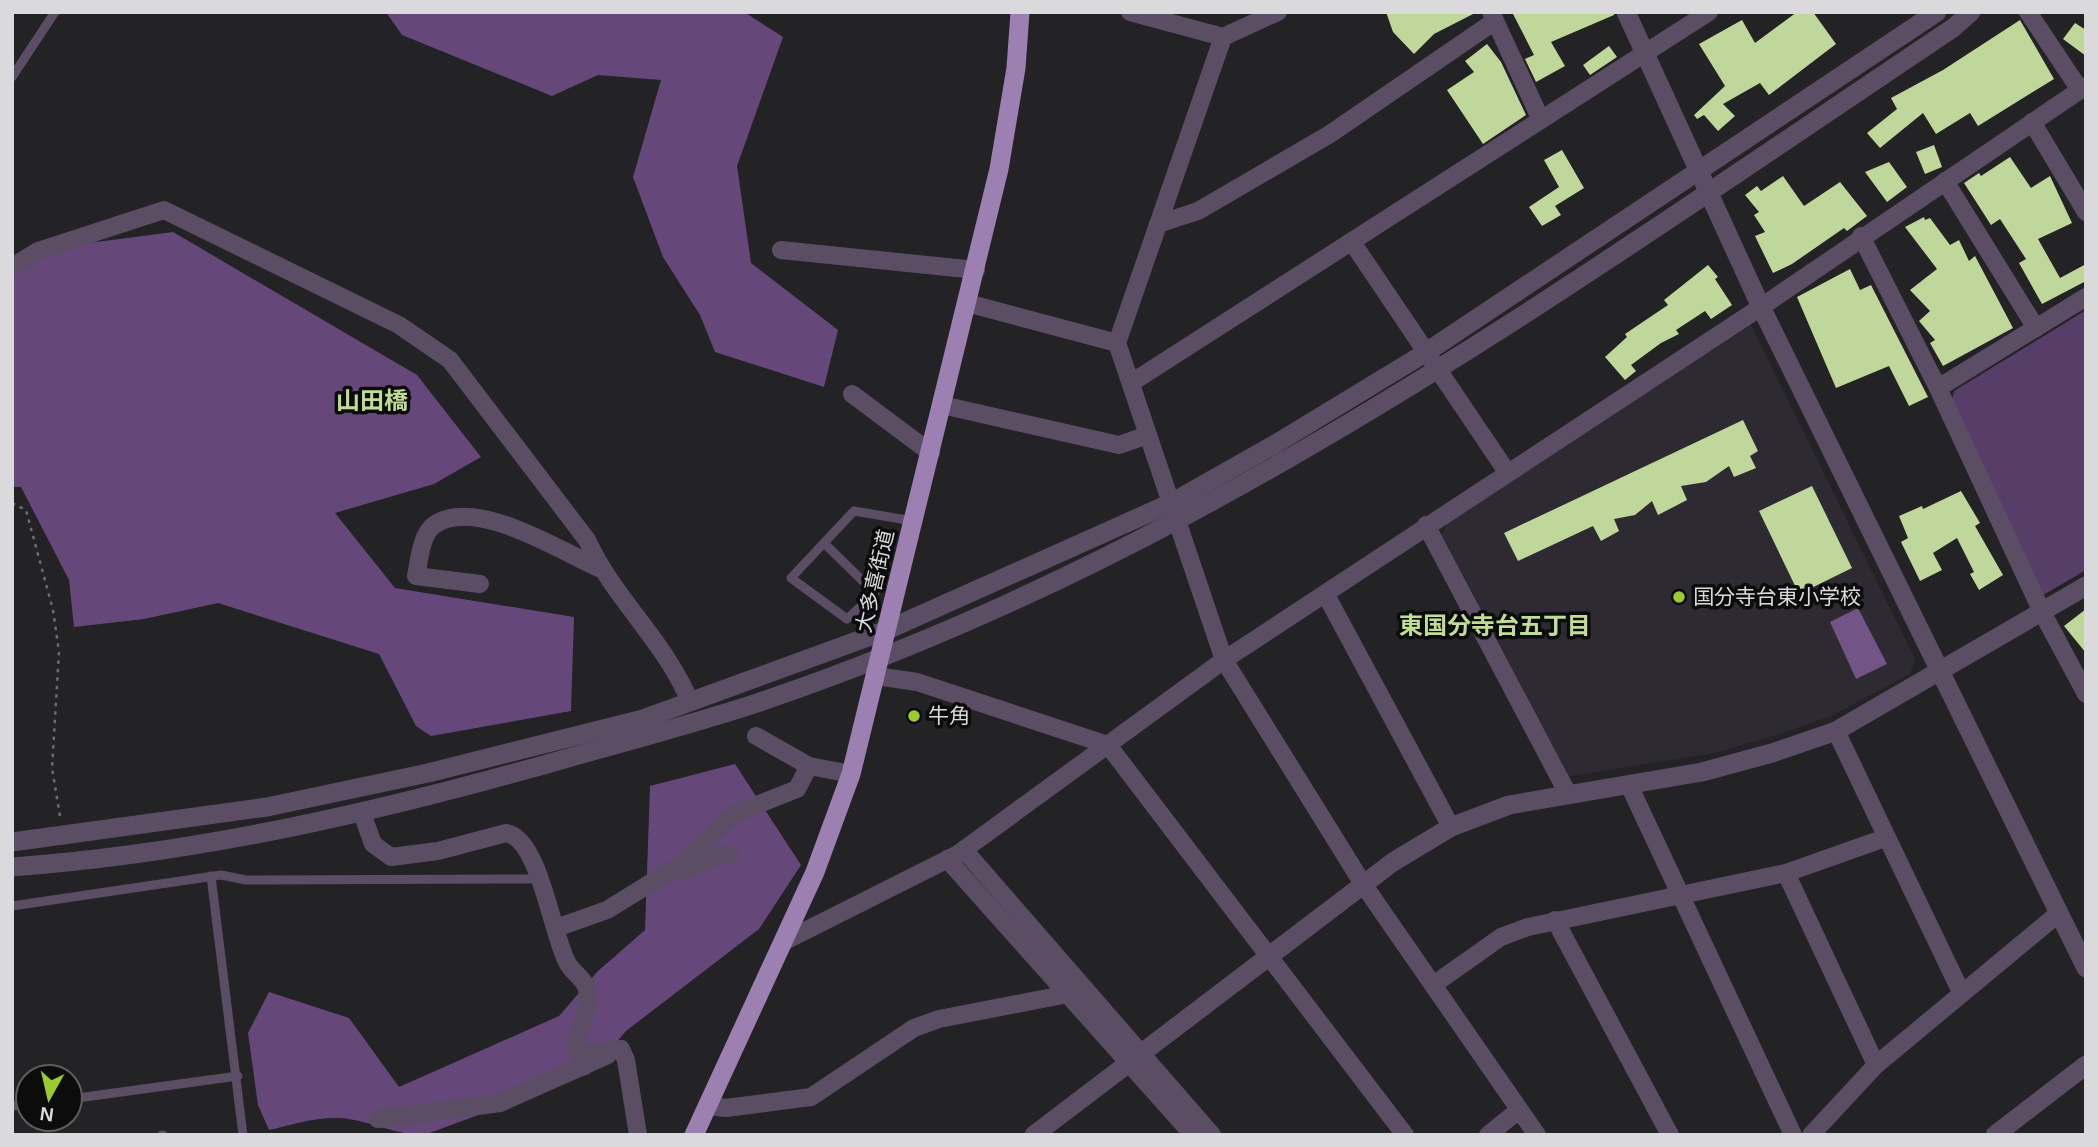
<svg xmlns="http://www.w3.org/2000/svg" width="2098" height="1147" viewBox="0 0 2098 1147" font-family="Arial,'Noto Sans JP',sans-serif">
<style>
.built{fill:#2e2a32}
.green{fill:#573e68}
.forest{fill:#654879}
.water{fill:#725487}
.building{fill:#bfd79a}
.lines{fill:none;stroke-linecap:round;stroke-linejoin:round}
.path{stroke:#6c6b6e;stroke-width:2.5;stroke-dasharray:3.5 5;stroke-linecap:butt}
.service{stroke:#5b4e64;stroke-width:9}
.minor{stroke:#5b4e64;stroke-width:18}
.tertiary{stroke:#5b4e64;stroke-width:19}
.trunk{stroke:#9d80b2;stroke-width:19}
.poi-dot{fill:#9cca31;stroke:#0c0c0d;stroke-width:2.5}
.labels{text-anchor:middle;stroke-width:7;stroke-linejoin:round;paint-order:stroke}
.street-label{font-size:21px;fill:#dad9db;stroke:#0c0c0d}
.poi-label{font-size:21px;fill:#dad9db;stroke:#0c0c0d;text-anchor:start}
.quarter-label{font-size:24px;font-weight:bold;fill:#c1dd94;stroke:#0c0c0d}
</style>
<rect width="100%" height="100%" fill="#232225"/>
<path class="built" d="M 1751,325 L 1915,659 L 1910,674 L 1833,715 L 1780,734 L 1715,753 L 1569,776 L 1442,535 L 1448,521 Z"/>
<path class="green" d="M 2086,310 L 2086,570 L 2043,595 L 1952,401 L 1954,391 Z"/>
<g class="forest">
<path d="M 386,12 L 744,12 L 783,37 L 737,166 L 751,263 L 838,330 L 824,387 L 715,352 L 700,315 L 663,257 L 633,177 L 661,80 L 598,75 L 552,96 L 402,35 Z"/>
<path d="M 173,232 L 417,375 L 481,457 L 434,484 L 335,513 L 395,588 L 574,617 L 571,711 L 431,736 L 416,726 L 379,654 L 218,603 L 144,619 L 74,627 L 69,580 L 21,487 L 12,487 L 12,270 L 35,250 Z"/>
<path d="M 735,764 L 801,865 L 759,929 L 626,1031 L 589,1074 L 424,1135 C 394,1135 367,1119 338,1118 C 315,1117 291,1125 269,1130 L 258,1105 L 248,1033 L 269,992 L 349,1018 L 399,1087 L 559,1016 L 597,972 L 645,930 L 650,786 Z"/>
</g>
<path class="water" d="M 1858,608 L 1887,664 L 1856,679 L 1830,622 Z"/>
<g class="building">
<path d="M 1386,12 L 1477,12 L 1434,34 L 1414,54 L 1393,32 Z"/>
<path d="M 1512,12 L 1614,12 L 1614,15 L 1551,42 L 1565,66 L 1536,82 L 1525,59 L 1534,55 Z"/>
<path d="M 1797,12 L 1813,12 L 1836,44 L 1769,95 L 1760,83 L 1723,104 L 1735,116 L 1718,131 L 1704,115 L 1697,119 L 1694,115 L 1725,86 L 1699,44 L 1742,20 L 1755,43 Z"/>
<path d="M 2020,20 L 2054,79 L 1978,126 L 1970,113 L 1936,134 L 1923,113 L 1880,148 L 1867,133 L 1897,109 L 1891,98 L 1943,70 Z"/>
<path d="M 2075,23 L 2086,30 L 2086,56 L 2063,39 Z"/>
<path d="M 1487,44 L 1501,62 L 1526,115 L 1483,144 L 1447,90 L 1474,72 L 1465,61 Z"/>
<path d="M 1609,46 L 1617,57 L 1590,75 L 1583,65 Z"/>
<path d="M 1934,145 L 1942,167 L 1925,174 L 1916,152 Z"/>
<path d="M 1562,150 L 1584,188 L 1555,206 L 1561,215 L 1542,226 L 1529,207 L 1559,187 L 1544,160 Z"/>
<path d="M 2010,157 L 2031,188 L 2050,176 L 2072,223 L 2038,239 L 2060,278 L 2086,264 L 2086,281 L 2042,304 L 2019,263 L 2026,259 L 2000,219 L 1991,225 L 1964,183 L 1979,173 L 1981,176 Z"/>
<path d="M 1889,162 L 1907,187 L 1887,202 L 1865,172 Z"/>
<path d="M 1783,176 L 1804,206 L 1840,182 L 1867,216 L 1847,231 L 1844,228 L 1792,264 L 1773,273 L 1755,236 L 1765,232 L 1754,215 L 1759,212 L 1745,195 L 1757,186 L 1761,191 Z"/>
<path d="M 1924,217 L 1925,220 L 1930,218 L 1950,245 L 1959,240 L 1969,261 L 1975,256 L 2013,328 L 1943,366 L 1930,343 L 1935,340 L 1919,321 L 1930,311 L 1910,290 L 1937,269 L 1905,227 Z"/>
<path d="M 1708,265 L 1718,277 L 1715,279 L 1732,305 L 1711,319 L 1705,311 L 1676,330 L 1679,334 L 1661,343 L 1631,365 L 1636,371 L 1625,380 L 1605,357 L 1627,337 L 1625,334 L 1668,305 L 1664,300 Z"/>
<path d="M 1850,269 L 1860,290 L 1871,285 L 1928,397 L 1909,406 L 1889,366 L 1836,388 L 1797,297 Z"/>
<path d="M 1743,420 L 1758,451 L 1750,456 L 1756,468 L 1734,477 L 1729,466 L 1706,482 L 1681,486 L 1687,500 L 1658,515 L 1652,501 L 1635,515 L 1614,519 L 1619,531 L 1601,541 L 1593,526 L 1518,561 L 1504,533 Z"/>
<path d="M 1812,486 L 1852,568 L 1799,594 L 1759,511 Z"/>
<path d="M 1961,491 L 1980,523 L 1975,526 L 2003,575 L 1979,590 L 1970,574 L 1974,572 L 1957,538 L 1933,553 L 1942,570 L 1920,581 L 1901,542 L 1908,538 L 1899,516 L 1922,506 L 1923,509 Z"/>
<path d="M 2086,609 L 2086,653 L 2064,626 Z"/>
</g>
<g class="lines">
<path class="path" d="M 12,503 L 26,510 L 53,610 L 59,652 L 52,768 L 60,816"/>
<g class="service">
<path d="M 12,77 L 55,12"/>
<path d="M 824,543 L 875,593 L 847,619 L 791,578 L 854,511 L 913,521"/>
<path d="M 211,876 L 243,1135"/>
<path d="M 12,906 L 221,875 L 246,880 L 539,879"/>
<path d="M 70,1099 L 238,1076"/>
<path d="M 12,1106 L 28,1104"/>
<path d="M 162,1135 L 163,1135"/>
</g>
<g class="minor">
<path d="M 1130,12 L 1223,37 L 1278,12"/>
<path d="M 1491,12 L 1541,120"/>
<path d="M 2028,12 L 2080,90"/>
<path d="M 1223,37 L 1117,343 L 1224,660 L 1363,884 L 1537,1135"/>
<path d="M 2032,122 L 2086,212"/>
<path d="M 1945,181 L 2036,328"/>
<path d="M 1158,224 L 1198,211 L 1330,134 L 1495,21"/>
<path d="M 1861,236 L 1938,388 L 2042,612 L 2086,694"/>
<path d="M 1352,242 L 1507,472"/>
<path d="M 781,250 L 976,270"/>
<path d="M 12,267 L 38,251 L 164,210 L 399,325 L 450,360 L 587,540 C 614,599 665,641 690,702"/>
<path d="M 967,303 L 1117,343"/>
<path d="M 1131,383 L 1709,12"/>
<path d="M 1938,388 L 2086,297"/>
<path d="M 852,394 L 931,453"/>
<path d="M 942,405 L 1119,445 L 1148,435"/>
<path d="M 1426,525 L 1568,794"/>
<path d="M 480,584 L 416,576 C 419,562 421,534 434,525 C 475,496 560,551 601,569"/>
<path d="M 1326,595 L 1451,827"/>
<path d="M 876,676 L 917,682 L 1108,745 L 1405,1135"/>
<path d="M 1836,731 L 1961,992"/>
<path d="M 756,736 L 809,766 L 851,774"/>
<path d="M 1629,785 L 1793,1135"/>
<path d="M 362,813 L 373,844 L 391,857 L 438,851 L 506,833 C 540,838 552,937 568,964 C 573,973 586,980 587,990 C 591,1017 574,1031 578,1051 L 582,1054 L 621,1049 L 626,1060 L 638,1135"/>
<path d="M 964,850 L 1212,1135"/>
<path d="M 947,859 L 1193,1135"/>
<path d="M 678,870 C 696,870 713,853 729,855"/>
<path d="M 1786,873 L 1876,1065"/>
<path d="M 1555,920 L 1670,1135"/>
<path d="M 556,928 L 607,910 L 683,863 L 734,814 L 797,789 L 809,766"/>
<path d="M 783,942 L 958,854 L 1224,660 L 1761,307 L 2086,86"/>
<path d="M 1433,985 L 1501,937 L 1528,927 L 1786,873 L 1885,838"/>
<path d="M 708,1106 L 726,1108 L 811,1097 L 914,1028 L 939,1019 L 1068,994"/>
<path d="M 378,1119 L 500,1103 L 608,1055"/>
<path d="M 1488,1135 L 1519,1110"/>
<path d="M 1811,1135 L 1876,1065 L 2059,913"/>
</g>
<g class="tertiary">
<path d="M 1626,12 L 1761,307 L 2086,968"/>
<path d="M 12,842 L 267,807 L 428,773 L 643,719 L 887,630 L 1171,503 L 1277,443 L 1425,353 L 1937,12"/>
<path d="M 12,867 C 202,853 388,810 571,757 C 633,740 696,723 757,703 C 902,654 1046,590 1181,518 C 1450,375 1700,197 1953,28 L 1971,12"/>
<path d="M 1034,1135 L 1393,862 L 1451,827 L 1509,805 L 1702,772 L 1772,753 L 1836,731 L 2086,586"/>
<path d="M 1995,1135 L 2086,1065"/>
</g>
<path class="trunk" d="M 694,1135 L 815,872 L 851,774 L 999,169 L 1016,68 L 1020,12"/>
</g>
<g class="poi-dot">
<circle cx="1679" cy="597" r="7"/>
<circle cx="914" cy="716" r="7"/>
</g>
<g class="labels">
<g class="street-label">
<text transform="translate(875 581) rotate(-77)" y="7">大多喜街道</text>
</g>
<g class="poi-label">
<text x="1693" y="604">国分寺台東小学校</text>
<text x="928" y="723">牛角</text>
</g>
<g class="quarter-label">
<text x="372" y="409">山田橋</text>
<text x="1495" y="634">東国分寺台五丁目</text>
</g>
</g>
<rect width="2098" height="1147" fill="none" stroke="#dad9db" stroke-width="28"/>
<g transform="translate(49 1098) rotate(188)"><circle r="33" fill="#0c0c0d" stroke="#5e5e5f" stroke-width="2"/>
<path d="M0-5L12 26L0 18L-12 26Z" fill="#9cca31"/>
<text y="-10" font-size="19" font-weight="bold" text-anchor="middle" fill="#dad9db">N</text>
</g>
</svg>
